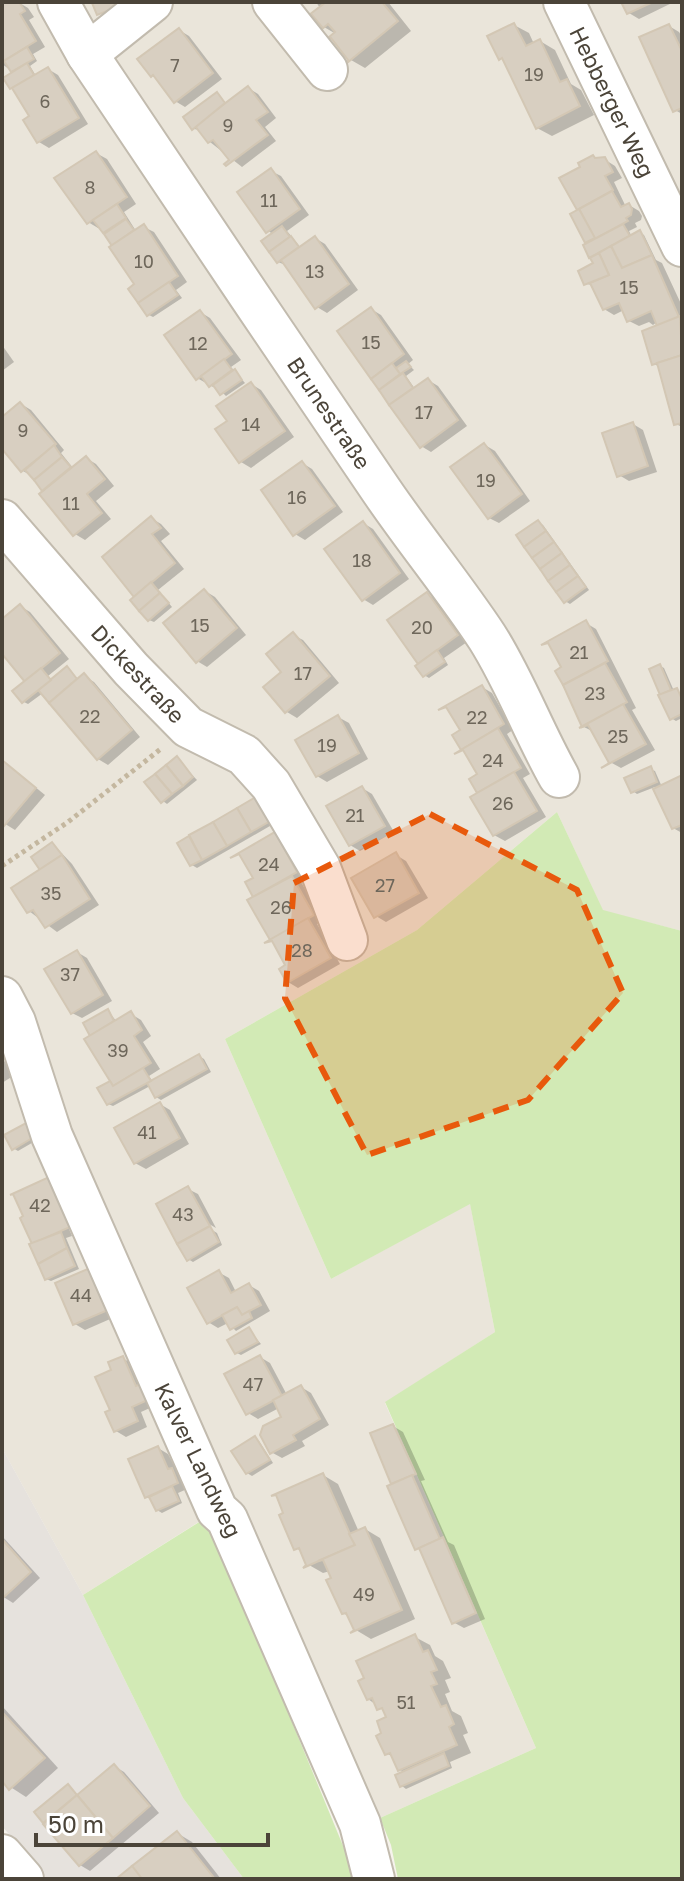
<svg xmlns="http://www.w3.org/2000/svg" width="684" height="1881" viewBox="0 0 684 1881" font-family="'Golos Text',sans-serif">
<style>
.residential{fill:#eae5da}
.industrial{fill:#e6e2dd}
.green{fill:#d2eab5}
.shadow{fill:#0003}
.building{fill:#d8cfc1;stroke:#d3c7b4;stroke-width:2}
.lines{fill:none;stroke-linecap:round;stroke-linejoin:round}
.minor-casing{stroke:#c2bbae;stroke-width:44}
.path{stroke:#c4b79f;stroke-width:5;stroke-dasharray:4 4;stroke-linecap:butt}
.minor{stroke:#fff;stroke-width:40}
.marked{fill:#e8590c;fill-opacity:0.2;stroke:#e8590c;stroke-width:6;stroke-dasharray:16 10;stroke-linejoin:round}
.labels{text-anchor:middle;stroke-width:6;stroke-linejoin:round;paint-order:stroke}
.number-label{font-size:18px;fill:#6e675b}
.street-label{font-size:22px;fill:#4b4439;stroke:#fff}
</style>
<rect width="100%" height="100%" fill="#f6f3ec"/>
<path class="residential" d="M 2,2 L 682,2 L 682,931 L 603,911 L 557,812 L 417,930 L 225,1039 L 331,1279 L 470,1203 L 495,1332 L 385,1403 L 536,1748 L 380,1818 L 373,1799 L 368,1801 L 341,1731 L 244,1508 L 235,1499 L 83,1595 L 2,1448 Z"/>
<path class="industrial" d="M 2,1448 L 83,1595 L 183,1798 L 244,1879 L 47,1879 L 2,1826 Z"/>
<g class="green">
<path d="M 557,812 L 603,910 L 682,931 L 682,1879 L 398,1879 L 391,1845 L 380,1818 L 536,1748 L 385,1402 L 495,1332 L 470,1204 L 331,1279 L 225,1039 L 417,930 Z"/>
<path d="M 204,1519 L 280,1693 L 346,1853 L 352,1879 L 244,1879 L 183,1798 L 83,1595 Z"/>
</g>
<g class="shadow">
<path d="M 6,2 L 18,2 L 28,8 L 34,17 L 29,20 L 45,47 L 33,54 L 37,61 L 30,66 L 36,76 L 48,69 L 58,75 L 88,124 L 49,148 L 39,142 L 32,117 L 12,88 L 13,72 L 2,64 L 2,5 Z"/>
<path d="M 316,2 L 388,2 L 411,31 L 365,68 L 351,60 L 336,34 L 324,27 L 320,8 Z"/>
<path d="M 623,2 L 674,2 L 639,19 L 629,13 Z"/>
<path d="M 514,25 L 529,33 L 534,44 L 540,41 L 555,50 L 571,84 L 581,90 L 594,115 L 552,136 L 537,128 L 506,61 L 500,58 Z"/>
<path d="M 669,26 L 679,32 L 682,37 L 682,114 L 675,110 Z"/>
<path d="M 179,30 L 189,36 L 222,79 L 185,107 L 175,101 L 159,80 L 152,76 Z"/>
<path d="M 248,88 L 258,94 L 276,118 L 265,127 L 276,141 L 242,167 L 210,142 L 200,130 L 194,129 L 186,118 L 217,94 L 227,104 Z"/>
<path d="M 96,153 L 107,159 L 136,204 L 124,212 L 136,231 L 144,227 L 154,232 L 187,282 L 176,290 L 182,298 L 153,317 L 149,315 L 137,285 L 115,246 L 101,227 L 98,228 L 88,222 Z"/>
<path d="M 604,159 L 615,166 L 622,178 L 614,182 L 626,207 L 629,205 L 639,211 L 642,216 L 641,220 L 635,223 L 637,227 L 629,231 L 632,237 L 640,233 L 644,235 L 656,260 L 662,263 L 682,306 L 682,427 L 676,424 L 660,367 L 654,364 L 660,327 L 658,321 L 653,325 L 649,322 L 639,326 L 629,321 L 624,310 L 614,315 L 604,309 L 593,285 L 586,284 L 595,264 L 572,215 L 581,210 L 562,179 Z"/>
<path d="M 271,171 L 281,176 L 309,215 L 287,231 L 301,248 L 315,238 L 325,244 L 358,290 L 327,313 L 317,307 L 285,263 L 283,264 L 278,262 L 273,234 L 268,231 Z"/>
<path d="M 371,309 L 381,315 L 413,360 L 408,364 L 414,370 L 406,376 L 415,389 L 428,380 L 438,386 L 467,426 L 431,452 L 421,446 L 373,380 Z"/>
<path d="M 200,312 L 210,318 L 241,360 L 231,367 L 245,383 L 226,396 L 217,387 L 215,388 L 197,378 Z"/>
<path d="M 2,345 L 14,362 L 2,371 Z"/>
<path d="M 251,384 L 261,390 L 294,437 L 251,468 L 241,462 L 218,429 L 230,421 Z"/>
<path d="M 21,404 L 31,410 L 64,450 L 61,453 L 73,468 L 86,458 L 96,464 L 114,486 L 96,501 L 111,519 L 85,540 L 75,534 L 46,490 L 34,477 L 23,471 L 2,446 L 2,420 Z"/>
<path d="M 633,424 L 643,430 L 657,472 L 629,481 L 619,475 Z"/>
<path d="M 485,445 L 495,451 L 530,501 L 499,523 L 489,518 Z"/>
<path d="M 302,463 L 312,469 L 343,512 L 305,540 L 295,534 Z"/>
<path d="M 151,518 L 161,524 L 170,534 L 161,541 L 184,569 L 158,590 L 172,607 L 154,622 L 149,620 L 136,597 Z"/>
<path d="M 538,522 L 543,525 L 589,590 L 570,604 L 565,601 Z"/>
<path d="M 363,523 L 373,529 L 409,579 L 373,605 L 363,599 Z"/>
<path d="M 205,591 L 215,597 L 246,635 L 207,667 L 197,661 Z"/>
<path d="M 427,594 L 437,600 L 467,642 L 444,658 L 448,665 L 429,678 L 424,675 Z"/>
<path d="M 20,606 L 30,612 L 69,659 L 48,676 L 52,681 L 67,669 L 79,680 L 84,676 L 94,682 L 140,737 L 108,765 L 98,759 L 43,693 L 28,704 L 24,702 L 27,682 L 2,651 L 2,621 Z"/>
<path d="M 586,623 L 596,629 L 636,708 L 632,710 L 655,750 L 621,768 L 610,762 L 594,732 L 584,727 L 577,713 L 580,712 L 558,672 L 564,668 Z"/>
<path d="M 293,635 L 303,640 L 339,683 L 297,718 L 287,712 L 266,687 L 284,672 Z"/>
<path d="M 660,666 L 664,668 L 674,691 L 682,694 L 682,718 L 676,721 L 671,718 Z"/>
<path d="M 482,687 L 492,693 L 513,730 L 507,734 L 530,774 L 523,778 L 546,817 L 505,841 L 494,835 L 471,780 L 480,775 L 463,731 Z"/>
<path d="M 338,717 L 349,723 L 368,759 L 327,782 L 317,776 Z"/>
<path d="M 177,759 L 197,780 L 167,804 L 163,801 Z"/>
<path d="M 2,760 L 45,795 L 15,830 L 2,822 Z"/>
<path d="M 650,769 L 655,771 L 662,787 L 682,777 L 682,833 L 673,828 L 655,787 L 637,794 L 633,791 Z"/>
<path d="M 362,788 L 372,794 L 394,832 L 360,851 L 350,845 Z"/>
<path d="M 262,797 L 282,819 L 197,868 L 192,865 L 180,843 Z"/>
<path d="M 275,835 L 285,841 L 306,878 L 301,882 L 323,921 L 317,924 L 340,964 L 298,988 L 288,982 L 288,965 L 255,898 L 256,878 Z"/>
<path d="M 53,844 L 72,864 L 99,905 L 57,932 L 29,911 Z"/>
<path d="M 396,855 L 406,861 L 428,898 L 386,922 L 376,916 Z"/>
<path d="M 77,952 L 87,958 L 112,1001 L 82,1018 L 72,1013 Z"/>
<path d="M 108,1011 L 117,1022 L 131,1014 L 141,1020 L 151,1036 L 143,1042 L 160,1069 L 149,1076 L 153,1082 L 199,1056 L 204,1059 L 211,1072 L 161,1100 L 156,1097 L 150,1086 L 113,1106 L 108,1104 L 110,1083 L 116,1087 L 87,1040 Z"/>
<path d="M 2,1057 L 13,1076 L 2,1083 Z"/>
<path d="M 160,1104 L 170,1110 L 189,1144 L 146,1169 L 135,1163 Z"/>
<path d="M 26,1125 L 31,1128 L 37,1140 L 18,1151 L 13,1148 Z"/>
<path d="M 51,1186 L 72,1236 L 66,1238 L 79,1269 L 51,1281 L 46,1279 L 33,1249 Z"/>
<path d="M 188,1189 L 198,1194 L 216,1228 L 202,1220 L 200,1223 L 217,1233 L 222,1245 L 193,1262 L 188,1259 Z"/>
<path d="M 218,1272 L 229,1278 L 236,1292 L 249,1285 L 259,1291 L 270,1311 L 236,1331 L 228,1323 L 218,1328 L 208,1322 Z"/>
<path d="M 57,1284 L 117,1316 L 85,1330 L 75,1324 Z"/>
<path d="M 249,1330 L 261,1344 L 241,1355 L 237,1353 Z"/>
<path d="M 260,1357 L 270,1363 L 287,1395 L 301,1387 L 311,1393 L 329,1425 L 302,1441 L 305,1446 L 282,1458 L 271,1452 L 284,1418 L 279,1408 L 258,1419 L 248,1413 Z"/>
<path d="M 122,1358 L 133,1364 L 161,1403 L 141,1412 L 147,1427 L 126,1437 L 116,1431 L 113,1411 L 114,1371 Z"/>
<path d="M 393,1426 L 403,1432 L 425,1480 L 421,1481 L 448,1542 L 454,1545 L 485,1619 L 464,1628 L 453,1622 L 423,1552 L 417,1548 L 372,1434 Z"/>
<path d="M 255,1439 L 259,1441 L 273,1463 L 252,1476 L 247,1473 Z"/>
<path d="M 158,1448 L 168,1454 L 187,1489 L 178,1493 L 182,1503 L 162,1513 L 157,1510 L 153,1500 L 146,1497 Z"/>
<path d="M 323,1475 L 338,1484 L 359,1532 L 365,1529 L 380,1538 L 415,1619 L 371,1639 L 356,1630 L 350,1617 L 343,1613 L 330,1571 L 323,1573 L 309,1565 L 303,1552 L 296,1548 Z"/>
<path d="M 2,1536 L 40,1578 L 13,1603 L 2,1596 Z"/>
<path d="M 415,1637 L 430,1645 L 435,1656 L 443,1661 L 451,1678 L 445,1680 L 450,1692 L 445,1694 L 452,1711 L 461,1716 L 468,1733 L 463,1735 L 471,1753 L 450,1762 L 452,1768 L 406,1789 L 402,1786 L 405,1773 L 399,1769 L 395,1758 L 386,1753 L 384,1734 L 389,1718 L 386,1712 L 368,1699 Z"/>
<path d="M 2,1706 L 58,1768 L 26,1797 L 12,1788 L 2,1778 Z"/>
<path d="M 114,1766 L 124,1772 L 159,1813 L 90,1871 L 80,1865 L 37,1813 L 68,1787 L 79,1796 Z"/>
<path d="M 177,1833 L 192,1842 L 221,1879 L 119,1879 Z"/>
</g>
<g class="building">
<path d="M 2,2 L 19,2 L 25,11 L 20,14 L 36,41 L 2,62 Z"/>
<path d="M 119,2 L 120,6 L 97,15 L 92,3 Z"/>
<path d="M 326,2 L 382,2 L 398,21 L 347,63 L 348,60 L 331,38 L 328,38 L 335,32 L 328,24 L 321,30 L 322,27 L 312,15 L 309,15 Z"/>
<path d="M 621,2 L 653,2 L 627,14 Z"/>
<path d="M 514,23 L 526,46 L 540,39 L 560,82 L 567,79 L 580,106 L 536,129 L 502,58 L 499,60 L 487,36 Z"/>
<path d="M 669,24 L 682,51 L 682,108 L 673,112 L 639,37 Z"/>
<path d="M 179,28 L 213,73 L 174,103 L 153,75 L 151,77 L 137,59 Z"/>
<path d="M 27,47 L 34,59 L 11,72 L 4,61 Z"/>
<path d="M 27,63 L 34,75 L 10,89 L 3,78 Z"/>
<path d="M 48,67 L 79,118 L 37,143 L 23,120 L 29,116 L 12,88 Z"/>
<path d="M 248,86 L 268,112 L 256,120 L 268,135 L 226,166 L 224,164 L 229,160 L 213,140 L 208,143 L 195,126 Z"/>
<path d="M 217,92 L 225,103 L 192,130 L 183,117 Z"/>
<path d="M 96,151 L 127,197 L 87,224 L 54,178 Z"/>
<path d="M 593,155 L 595,158 L 605,157 L 613,172 L 605,176 L 613,190 L 577,210 L 559,178 L 580,167 L 578,163 Z"/>
<path d="M 271,168 L 300,209 L 266,233 L 237,192 Z"/>
<path d="M 612,191 L 621,207 L 629,203 L 632,209 L 631,215 L 626,218 L 628,221 L 595,239 L 579,209 Z"/>
<path d="M 117,204 L 126,218 L 103,233 L 93,220 Z"/>
<path d="M 579,209 L 595,238 L 585,243 L 570,214 Z"/>
<path d="M 126,219 L 134,230 L 112,246 L 104,234 Z"/>
<path d="M 144,224 L 178,276 L 138,303 L 128,289 L 134,284 L 109,247 Z"/>
<path d="M 623,224 L 630,236 L 589,258 L 583,245 Z"/>
<path d="M 282,226 L 290,237 L 269,252 L 261,241 Z"/>
<path d="M 640,230 L 652,255 L 622,268 L 611,246 Z"/>
<path d="M 291,236 L 299,247 L 277,263 L 269,252 Z"/>
<path d="M 315,236 L 349,284 L 315,309 L 281,260 Z"/>
<path d="M 611,246 L 622,268 L 652,255 L 679,317 L 657,326 L 651,311 L 627,322 L 619,303 L 603,310 L 590,283 L 609,275 L 599,253 Z"/>
<path d="M 599,253 L 609,275 L 584,285 L 578,271 L 593,263 L 590,258 Z"/>
<path d="M 169,282 L 178,295 L 147,316 L 138,303 Z"/>
<path d="M 371,307 L 404,354 L 371,379 L 337,331 Z"/>
<path d="M 200,310 L 232,354 L 196,380 L 164,335 Z"/>
<path d="M 680,316 L 682,355 L 652,365 L 642,331 Z"/>
<path d="M 682,355 L 682,423 L 674,425 L 657,363 Z"/>
<path d="M 224,359 L 232,370 L 209,387 L 201,376 Z"/>
<path d="M 406,361 L 411,367 L 400,374 L 396,368 Z"/>
<path d="M 392,363 L 400,374 L 379,390 L 371,379 Z"/>
<path d="M 235,369 L 242,380 L 220,395 L 213,385 Z"/>
<path d="M 403,373 L 413,388 L 389,405 L 379,390 Z"/>
<path d="M 428,378 L 458,420 L 420,448 L 389,405 Z"/>
<path d="M 251,382 L 285,431 L 239,463 L 215,429 L 227,421 L 216,406 Z"/>
<path d="M 20,402 L 56,444 L 21,472 L 2,449 L 2,417 Z"/>
<path d="M 633,422 L 648,466 L 617,477 L 602,433 Z"/>
<path d="M 484,443 L 522,494 L 488,519 L 450,467 Z"/>
<path d="M 54,445 L 62,457 L 34,480 L 25,470 Z"/>
<path d="M 86,456 L 105,479 L 87,494 L 102,513 L 73,536 L 39,494 Z"/>
<path d="M 62,457 L 71,467 L 42,491 L 34,480 Z"/>
<path d="M 302,461 L 335,506 L 293,536 L 261,490 Z"/>
<path d="M 151,516 L 161,528 L 152,534 L 175,563 L 134,597 L 102,557 Z"/>
<path d="M 538,520 L 546,531 L 524,547 L 516,535 Z"/>
<path d="M 363,521 L 400,573 L 362,601 L 324,549 Z"/>
<path d="M 546,531 L 554,542 L 532,558 L 524,547 Z"/>
<path d="M 554,542 L 562,553 L 540,569 L 532,558 Z"/>
<path d="M 562,553 L 570,565 L 548,581 L 540,569 Z"/>
<path d="M 570,565 L 578,576 L 556,592 L 548,581 Z"/>
<path d="M 578,576 L 586,587 L 564,603 L 556,592 Z"/>
<path d="M 151,582 L 160,593 L 139,611 L 130,600 Z"/>
<path d="M 204,589 L 237,628 L 196,663 L 163,623 Z"/>
<path d="M 427,592 L 458,635 L 418,664 L 387,620 Z"/>
<path d="M 160,593 L 169,603 L 148,621 L 139,611 Z"/>
<path d="M 20,604 L 60,653 L 25,682 L 2,654 L 2,619 Z"/>
<path d="M 586,620 L 608,661 L 563,685 L 555,671 L 561,667 L 548,643 L 541,645 Z"/>
<path d="M 293,632 L 330,676 L 285,713 L 263,687 L 281,672 L 266,654 Z"/>
<path d="M 437,650 L 445,662 L 423,677 L 415,666 Z"/>
<path d="M 605,663 L 627,702 L 582,727 L 563,685 Z"/>
<path d="M 660,664 L 671,690 L 660,695 L 649,669 Z"/>
<path d="M 67,666 L 77,679 L 49,703 L 38,690 Z"/>
<path d="M 41,668 L 51,680 L 22,703 L 12,691 Z"/>
<path d="M 84,673 L 132,730 L 97,760 L 49,703 Z"/>
<path d="M 482,685 L 504,724 L 461,750 L 452,735 L 460,730 L 446,707 L 438,710 Z"/>
<path d="M 677,688 L 682,699 L 682,714 L 670,720 L 658,695 Z"/>
<path d="M 623,704 L 646,744 L 601,768 L 609,763 L 588,725 L 579,728 Z"/>
<path d="M 338,715 L 359,753 L 316,777 L 295,740 Z"/>
<path d="M 498,728 L 521,768 L 477,793 L 469,779 L 477,774 L 463,750 L 454,754 Z"/>
<path d="M 177,756 L 193,777 L 183,786 L 166,765 Z"/>
<path d="M 2,760 L 36,788 L 4,826 L 2,824 Z"/>
<path d="M 166,765 L 183,786 L 172,794 L 155,774 Z"/>
<path d="M 651,766 L 657,782 L 631,793 L 624,778 Z"/>
<path d="M 514,772 L 537,811 L 493,836 L 470,797 Z"/>
<path d="M 155,774 L 172,794 L 161,803 L 144,782 Z"/>
<path d="M 682,775 L 682,825 L 672,829 L 653,789 Z"/>
<path d="M 362,786 L 385,826 L 349,846 L 326,806 Z"/>
<path d="M 261,794 L 279,816 L 251,832 L 237,808 Z"/>
<path d="M 237,808 L 251,832 L 227,846 L 213,822 Z"/>
<path d="M 213,822 L 227,846 L 202,860 L 189,835 Z"/>
<path d="M 275,832 L 297,872 L 253,897 L 245,882 L 253,878 L 239,854 L 230,858 Z"/>
<path d="M 189,836 L 202,860 L 190,866 L 177,843 Z"/>
<path d="M 52,842 L 62,855 L 40,870 L 31,857 Z"/>
<path d="M 396,852 L 419,893 L 374,918 L 351,878 Z"/>
<path d="M 62,855 L 90,899 L 45,928 L 33,910 L 27,913 L 11,888 Z"/>
<path d="M 292,876 L 314,915 L 270,940 L 247,900 Z"/>
<path d="M 308,918 L 331,958 L 287,983 L 279,969 L 285,965 L 272,941 L 264,943 Z"/>
<path d="M 77,950 L 103,995 L 71,1014 L 44,969 Z"/>
<path d="M 108,1009 L 114,1021 L 90,1036 L 83,1023 Z"/>
<path d="M 131,1011 L 142,1030 L 134,1036 L 151,1063 L 113,1086 L 84,1039 Z"/>
<path d="M 199,1054 L 207,1069 L 155,1098 L 147,1083 Z"/>
<path d="M 143,1068 L 151,1081 L 107,1105 L 97,1088 L 110,1081 L 113,1086 Z"/>
<path d="M 160,1102 L 180,1138 L 134,1164 L 114,1128 Z"/>
<path d="M 26,1123 L 34,1137 L 12,1150 L 4,1135 Z"/>
<path d="M 49,1177 L 70,1227 L 32,1244 L 20,1218 L 23,1216 L 13,1194 L 10,1195 Z"/>
<path d="M 188,1186 L 210,1226 L 177,1244 L 156,1204 Z"/>
<path d="M 210,1226 L 219,1242 L 187,1261 L 177,1244 Z"/>
<path d="M 61,1232 L 67,1248 L 38,1264 L 29,1244 Z"/>
<path d="M 67,1248 L 75,1266 L 45,1280 L 38,1264 Z"/>
<path d="M 90,1268 L 108,1310 L 73,1325 L 55,1283 Z"/>
<path d="M 219,1270 L 231,1293 L 249,1283 L 261,1305 L 242,1315 L 237,1307 L 207,1324 L 187,1288 Z"/>
<path d="M 237,1307 L 242,1315 L 249,1311 L 252,1318 L 230,1330 L 222,1315 Z"/>
<path d="M 249,1327 L 258,1342 L 235,1354 L 227,1340 Z"/>
<path d="M 260,1355 L 282,1396 L 246,1415 L 224,1374 Z"/>
<path d="M 123,1356 L 136,1386 L 145,1382 L 152,1398 L 132,1407 L 138,1421 L 114,1432 L 105,1412 L 110,1410 L 95,1377 L 111,1370 L 108,1362 Z"/>
<path d="M 301,1385 L 320,1419 L 293,1435 L 296,1440 L 270,1454 L 260,1435 L 263,1426 L 281,1417 L 273,1400 Z"/>
<path d="M 393,1424 L 416,1474 L 391,1484 L 370,1433 Z"/>
<path d="M 255,1436 L 270,1460 L 246,1474 L 231,1451 Z"/>
<path d="M 158,1446 L 168,1469 L 172,1468 L 178,1483 L 145,1498 L 128,1459 Z"/>
<path d="M 323,1473 L 355,1545 L 303,1568 L 306,1565 L 299,1548 L 294,1550 L 279,1515 L 283,1513 L 276,1495 L 271,1496 Z"/>
<path d="M 412,1475 L 440,1539 L 415,1550 L 387,1486 Z"/>
<path d="M 172,1486 L 179,1501 L 156,1511 L 149,1497 Z"/>
<path d="M 365,1527 L 402,1610 L 350,1633 L 354,1630 L 346,1613 L 342,1614 L 326,1580 L 331,1578 L 323,1560 L 318,1561 L 355,1545 L 349,1534 Z"/>
<path d="M 443,1537 L 476,1613 L 452,1624 L 419,1548 Z"/>
<path d="M 2,1539 L 31,1572 L 2,1599 Z"/>
<path d="M 415,1634 L 423,1652 L 428,1650 L 437,1670 L 431,1672 L 437,1684 L 431,1686 L 441,1707 L 446,1705 L 454,1724 L 449,1727 L 457,1745 L 398,1771 L 390,1753 L 385,1755 L 376,1736 L 381,1733 L 377,1721 L 386,1717 L 382,1708 L 377,1710 L 372,1698 L 367,1700 L 358,1681 L 364,1678 L 356,1661 Z"/>
<path d="M 2,1712 L 45,1758 L 9,1790 L 2,1781 Z"/>
<path d="M 444,1753 L 449,1766 L 400,1787 L 395,1775 Z"/>
<path d="M 114,1764 L 150,1806 L 113,1838 L 77,1795 Z"/>
<path d="M 68,1784 L 77,1795 L 43,1823 L 34,1812 Z"/>
<path d="M 77,1795 L 113,1838 L 79,1866 L 43,1824 Z"/>
<path d="M 177,1831 L 215,1879 L 142,1879 L 132,1866 Z"/>
<path d="M 132,1866 L 142,1879 L 116,1879 Z"/>
</g>
<g class="lines">
<defs>
<g id="minor">
<path d="M 58,2 L 87,54 C 185,200 282,345 381,490 C 415,540 454,587 487,637 C 515,681 533,731 559,777"/>
<path d="M 273,2 L 327,70"/>
<path d="M 564,2 L 682,246"/>
<path d="M 87,54 L 152,2"/>
<path d="M 2,520 L 131,669 L 188,727 L 244,755 L 271,785 L 320,868 L 347,940"/>
<path d="M 2,997 L 15,1022 L 52,1136 L 217,1510 L 227,1519 L 360,1824 L 374,1879"/>
<path d="M 2,1855 L 23,1879"/>
</g>
</defs>
<use href="#minor" class="minor-casing"/>
<path class="path" d="M 2,866 L 68,822 L 162,748"/>
<use href="#minor" class="minor"/>
</g>
<path class="marked" d="M 430,814 L 577,890 L 623,993 L 528,1100 L 367,1155 L 285,998 L 294,883 Z"/>
<g class="labels">
<g class="number-label">
<text x="175" y="72">7</text>
<text x="534" y="81">19</text>
<text x="45" y="108">6</text>
<text x="228" y="132">9</text>
<text x="90" y="194">8</text>
<text x="269" y="207">11</text>
<text x="144" y="268">10</text>
<text x="315" y="278">13</text>
<text x="629" y="294">15</text>
<text x="371" y="349">15</text>
<text x="198" y="350">12</text>
<text x="424" y="419">17</text>
<text x="251" y="431">14</text>
<text x="23" y="437">9</text>
<text x="486" y="487">19</text>
<text x="297" y="504">16</text>
<text x="71" y="510">11</text>
<text x="362" y="567">18</text>
<text x="200" y="632">15</text>
<text x="422" y="634">20</text>
<text x="579" y="659">21</text>
<text x="303" y="680">17</text>
<text x="595" y="700">23</text>
<text x="90" y="723">22</text>
<text x="477" y="724">22</text>
<text x="618" y="743">25</text>
<text x="327" y="752">19</text>
<text x="493" y="767">24</text>
<text x="503" y="810">26</text>
<text x="355" y="822">21</text>
<text x="269" y="871">24</text>
<text x="385" y="892">27</text>
<text x="51" y="900">35</text>
<text x="281" y="914">26</text>
<text x="302" y="957">28</text>
<text x="70" y="981">37</text>
<text x="118" y="1057">39</text>
<text x="147" y="1139">41</text>
<text x="40" y="1212">42</text>
<text x="183" y="1221">43</text>
<text x="81" y="1302">44</text>
<text x="253" y="1391">47</text>
<text x="364" y="1601">49</text>
<text x="406" y="1709">51</text>
</g>
<g class="street-label">
<text transform="translate(612 102) rotate(64)" y="8">Hebberger Weg</text>
<text transform="translate(329 413) rotate(56)" y="8">Brunestraße</text>
<text transform="translate(138 674) rotate(47)" y="8">Dickestraße</text>
<text transform="translate(198 1460) rotate(64)" y="8">Kalver Landweg</text>
</g>
</g>
<rect width="684" height="1881" fill="none" stroke="#4b4439" stroke-width="8"/>
<path d="M36 1833v12h232v-12" fill="none" stroke="#4b4439" stroke-width="4"/>
<text x="48" y="1833" font-size="24" fill="#4b4439" stroke="#ffffff" stroke-width="6" paint-order="stroke">50 m</text>
</svg>
